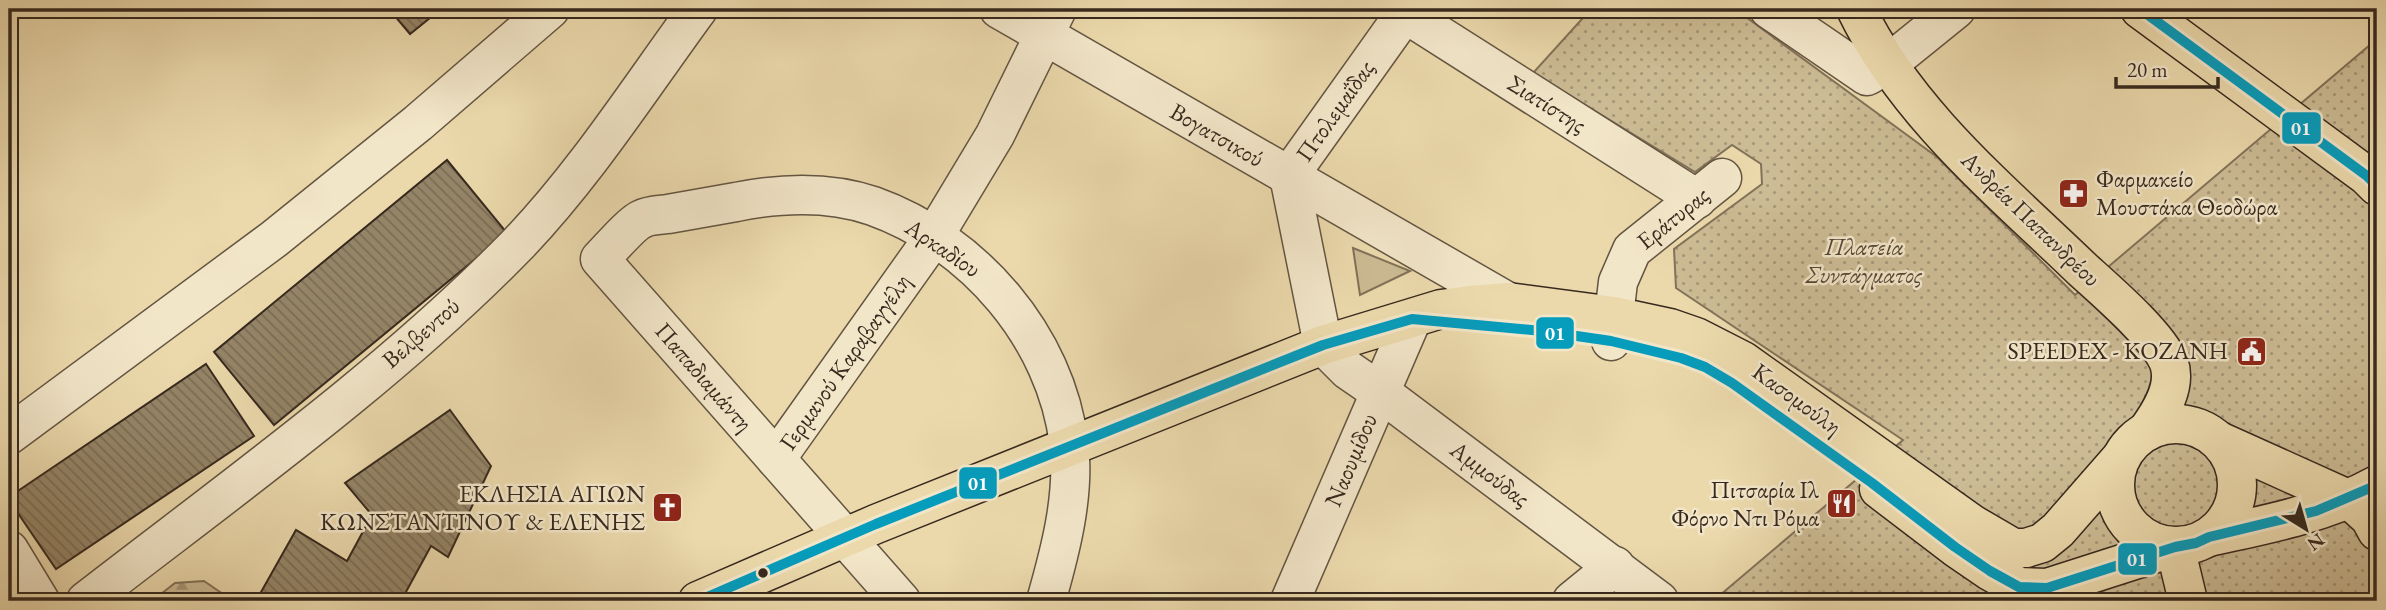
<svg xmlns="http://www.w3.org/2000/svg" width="2386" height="610" viewBox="0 0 2386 610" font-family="'EB Garamond',serif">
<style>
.grass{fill:#ccbb94;stroke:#827259;stroke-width:2}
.forest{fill:url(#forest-firs);stroke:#827259;stroke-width:2}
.park{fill:url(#park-dots);stroke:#827259;stroke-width:2}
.building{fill:url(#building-back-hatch);stroke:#37291e;stroke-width:2}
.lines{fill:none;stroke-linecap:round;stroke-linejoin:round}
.minor-casing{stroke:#645542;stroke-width:41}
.major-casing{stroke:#37291e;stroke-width:41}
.minor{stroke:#f2e6c9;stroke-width:38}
.major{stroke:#ebd9ac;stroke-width:38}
.bus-1-casing{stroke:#f2e6c9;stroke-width:16}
.bus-1{stroke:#069cbc;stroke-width:10}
.bus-dot{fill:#37291e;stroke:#f2e6c9;stroke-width:2.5}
.labels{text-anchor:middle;stroke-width:5;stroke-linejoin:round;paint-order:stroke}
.street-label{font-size:24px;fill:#37291e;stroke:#f2e6c9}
.poi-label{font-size:24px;fill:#37291e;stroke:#f2e6c9;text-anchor:end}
.park-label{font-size:24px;font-style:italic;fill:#554636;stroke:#f2e6c9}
.line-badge{stroke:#f2e6c9;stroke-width:2.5}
.badge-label{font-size:19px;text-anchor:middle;font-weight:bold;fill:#fff}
</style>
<defs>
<pattern id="forest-firs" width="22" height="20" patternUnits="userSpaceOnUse" patternTransform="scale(1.75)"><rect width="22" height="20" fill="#ccbb94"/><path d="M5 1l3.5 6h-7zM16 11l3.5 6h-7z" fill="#a69878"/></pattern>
<pattern id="park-dots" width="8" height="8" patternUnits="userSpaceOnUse" patternTransform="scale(1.75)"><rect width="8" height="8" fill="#ccbb94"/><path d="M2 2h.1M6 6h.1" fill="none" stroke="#a69878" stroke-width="1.8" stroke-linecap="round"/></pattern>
<pattern id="building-back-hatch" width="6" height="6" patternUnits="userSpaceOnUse" patternTransform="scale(1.75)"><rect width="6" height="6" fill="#958568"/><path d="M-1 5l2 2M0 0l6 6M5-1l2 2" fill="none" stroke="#7a6d55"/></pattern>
</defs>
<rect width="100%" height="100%" fill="#ebd9ac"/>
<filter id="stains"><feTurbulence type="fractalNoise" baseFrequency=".00286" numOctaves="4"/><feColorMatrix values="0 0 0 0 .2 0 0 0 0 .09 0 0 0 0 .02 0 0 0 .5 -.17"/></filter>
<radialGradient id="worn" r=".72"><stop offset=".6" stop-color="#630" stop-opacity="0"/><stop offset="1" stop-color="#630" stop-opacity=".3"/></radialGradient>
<path class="grass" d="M 1353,248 L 1410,271 L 1360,295 Z"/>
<path class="forest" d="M 204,581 L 233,601 L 152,601 L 175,583 Z"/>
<path class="park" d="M 1591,9 L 1735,9 L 1937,157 L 2075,295 L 2377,39 L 2377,601 L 1713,601 L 1903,440 L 1676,288 L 1674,249 L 1762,184 L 1761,164 L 1732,145 L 1695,172 L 1533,73 Z"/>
<g class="building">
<path d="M 389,9 L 441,9 L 410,34 Z"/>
<path d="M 447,160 L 507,233 L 274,425 L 214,352 Z"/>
<path d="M 206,364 L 254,436 L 56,569 L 9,500 L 9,497 Z"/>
<path d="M 450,410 L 491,466 L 448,557 L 431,546 L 401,601 L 256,601 L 296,530 L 347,561 L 372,515 L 345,483 Z"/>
</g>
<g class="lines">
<defs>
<g id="minor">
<path d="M 999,9 L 1508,302"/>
<path d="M 1398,9 L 1697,199"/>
<path d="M 1408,9 L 1289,176 L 1323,345 L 1348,370 L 1380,392 L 1659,601"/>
<path d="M 1769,9 L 1867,76 L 1888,64 L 1956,9"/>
<path d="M 1611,341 L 1618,282 L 1632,250 L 1722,178"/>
<path d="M 9,435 L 274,239 L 418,123 L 550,9"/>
<path d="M 776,459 L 933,238 L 995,135 L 1057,9"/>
<path d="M 9,550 L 40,601"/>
<path d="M 86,601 C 233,487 388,377 518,244 C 586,173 640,88 698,9"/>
<path d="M 901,601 L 600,259 C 609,250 632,223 642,219 C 649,215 661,215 668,214 C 691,210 714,206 736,202 C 781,193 829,191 873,206 C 974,242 1056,337 1069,444 C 1075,496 1060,552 1046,601"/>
<path d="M 1290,601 L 1412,319"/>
<path d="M 1572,601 L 1615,566"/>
</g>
<g id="major">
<path d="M 1856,9 C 1906,113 2000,190 2082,269 C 2105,290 2159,336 2169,363 C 2177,387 2160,413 2147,431"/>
<path d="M 2140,9 L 2367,176 L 2377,186"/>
<circle cx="2176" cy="485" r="61"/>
<path d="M 2219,441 L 2350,500 L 2370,518 L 2377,531"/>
<path d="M 1879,489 L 1955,547 L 1990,571 L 2019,587 L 2047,588 L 2175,547"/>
<path d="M 2209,537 C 2267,524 2324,514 2377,485"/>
<path d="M 2175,547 L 2188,601"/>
<path d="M 698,601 L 876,524 L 1323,345 L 1441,309 L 1471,305 L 1508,302 L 1614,316 L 1670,328 L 1696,337 L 1743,361 L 1972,524 L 2013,548 L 2026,548 L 2042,543 L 2058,530 L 2121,458"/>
</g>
</defs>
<use href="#minor" class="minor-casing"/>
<use href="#major" class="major-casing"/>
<use href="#minor" class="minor"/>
<use href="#major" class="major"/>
<defs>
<g id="bus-1">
<path d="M 2140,9 L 2367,176 L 2377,186"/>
<path d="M 698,601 L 876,524 L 1323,345 L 1412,319 L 1542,331 L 1611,341 L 1681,358 L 1705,367 L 1732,383 L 1872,483 L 1955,547 L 1990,571 L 2019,587 L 2047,588 L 2175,547 L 2196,543 L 2209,537 L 2316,511 L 2377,485"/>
</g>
</defs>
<use href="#bus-1" class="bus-1-casing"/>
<use href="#bus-1" class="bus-1"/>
</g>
<defs>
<symbol id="pharmacy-square" viewBox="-11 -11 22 22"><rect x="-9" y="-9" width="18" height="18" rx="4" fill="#8f2418" stroke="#f2e6c9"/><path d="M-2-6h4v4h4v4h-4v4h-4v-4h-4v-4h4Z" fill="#fff"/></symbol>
<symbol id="civic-square" viewBox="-11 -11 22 22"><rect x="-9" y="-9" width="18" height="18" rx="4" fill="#8f2418" stroke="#f2e6c9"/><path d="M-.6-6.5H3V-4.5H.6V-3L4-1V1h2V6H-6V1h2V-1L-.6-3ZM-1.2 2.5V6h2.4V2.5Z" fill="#fff"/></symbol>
<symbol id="restaurant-square" viewBox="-11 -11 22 22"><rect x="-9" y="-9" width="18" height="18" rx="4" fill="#8f2418" stroke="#f2e6c9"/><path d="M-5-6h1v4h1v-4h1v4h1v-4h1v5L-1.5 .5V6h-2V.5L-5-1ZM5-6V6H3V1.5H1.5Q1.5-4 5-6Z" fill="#fff"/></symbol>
<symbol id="church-square" viewBox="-11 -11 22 22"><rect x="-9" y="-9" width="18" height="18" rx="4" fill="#8f2418" stroke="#f2e6c9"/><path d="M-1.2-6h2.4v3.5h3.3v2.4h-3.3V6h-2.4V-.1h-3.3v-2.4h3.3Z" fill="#fff"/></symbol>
</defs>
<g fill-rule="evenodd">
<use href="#pharmacy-square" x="2056" y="176" width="35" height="35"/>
<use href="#civic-square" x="2234" y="334" width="35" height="35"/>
<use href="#restaurant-square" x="1824" y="486" width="35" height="35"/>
<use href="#church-square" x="650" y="490" width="35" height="35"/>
</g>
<circle class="bus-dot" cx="763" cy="573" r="6"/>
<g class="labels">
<g class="street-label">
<text transform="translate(1547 104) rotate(32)" y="8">Σιατίστης</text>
<text transform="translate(1335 111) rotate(-55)" y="8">Πτολεμαΐδας</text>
<text transform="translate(1217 135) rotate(30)" y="8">Βογατσικού</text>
<text transform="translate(1673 218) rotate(-39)" y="8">Εράτυρας</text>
<text transform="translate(2031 219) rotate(44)" y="8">Ανδρέα Παπανδρέου</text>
<text transform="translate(943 248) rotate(34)" y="8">Αρκαδίου</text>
<text transform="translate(421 333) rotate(-41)" y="8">Βελβεντού</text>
<text transform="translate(845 362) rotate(-55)" y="8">Γερμανού Καραβαγγέλη</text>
<text transform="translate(704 377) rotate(49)" y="8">Παπαδιαμάντη</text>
<text transform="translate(1797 399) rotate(36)" y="8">Κασομούλη</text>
<text transform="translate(1351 460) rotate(-67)" y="8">Ναουμίδου</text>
<text transform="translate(1490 474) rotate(37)" y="8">Αμμούδας</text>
</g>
<g class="poi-label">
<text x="2096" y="187" text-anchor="start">Φαρμακείο<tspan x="2096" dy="28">Μουστάκα Θεοδώρα</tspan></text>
<text x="2228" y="359">SPEEDEX - ΚΟΖΑΝΗ</text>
<text x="1819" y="498">Πιτσαρία Ιλ<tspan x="1819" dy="28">Φόρνο Ντι Ρόμα</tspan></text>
<text x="645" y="502">ΕΚΛΗΣΙΑ ΑΓΙΩΝ<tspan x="645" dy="28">ΚΩΝΣΤΑΝΤΙΝΟΥ &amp; ΕΛΕΝΗΣ</tspan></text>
</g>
<g class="park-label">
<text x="1864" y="255">Πλατεία<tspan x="1864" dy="28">Συντάγματος</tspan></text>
</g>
</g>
<g class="line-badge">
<rect x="2281" y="111" width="41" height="34" rx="7" fill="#069cbc"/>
<rect x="1535" y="316" width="40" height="34" rx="7" fill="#069cbc"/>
<rect x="958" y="466" width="40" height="34" rx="7" fill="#069cbc"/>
<rect x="2117" y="542" width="41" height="34" rx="7" fill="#069cbc"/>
</g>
<g class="badge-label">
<text x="2301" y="135">01</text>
<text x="1555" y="340">01</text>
<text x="978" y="490">01</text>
<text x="2137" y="566">01</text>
</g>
<rect width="2386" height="610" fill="none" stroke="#ebd9ac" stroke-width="35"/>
<rect x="10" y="10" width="2365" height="589" fill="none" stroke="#37291e" stroke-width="3.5"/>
<rect x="18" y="18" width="2351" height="575" fill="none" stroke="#37291e" stroke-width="2"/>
<g transform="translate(2306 529) rotate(143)" stroke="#f2e6c9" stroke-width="5" paint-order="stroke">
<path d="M0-5L12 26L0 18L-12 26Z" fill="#37291e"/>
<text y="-10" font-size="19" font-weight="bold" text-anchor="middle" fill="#37291e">N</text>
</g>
<path d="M2116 77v10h102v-10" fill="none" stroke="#37291e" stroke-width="3.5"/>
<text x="2127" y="77" font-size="21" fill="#37291e" stroke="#f2e6c9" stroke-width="5" paint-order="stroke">20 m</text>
<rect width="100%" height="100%" filter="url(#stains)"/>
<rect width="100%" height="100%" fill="url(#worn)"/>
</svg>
